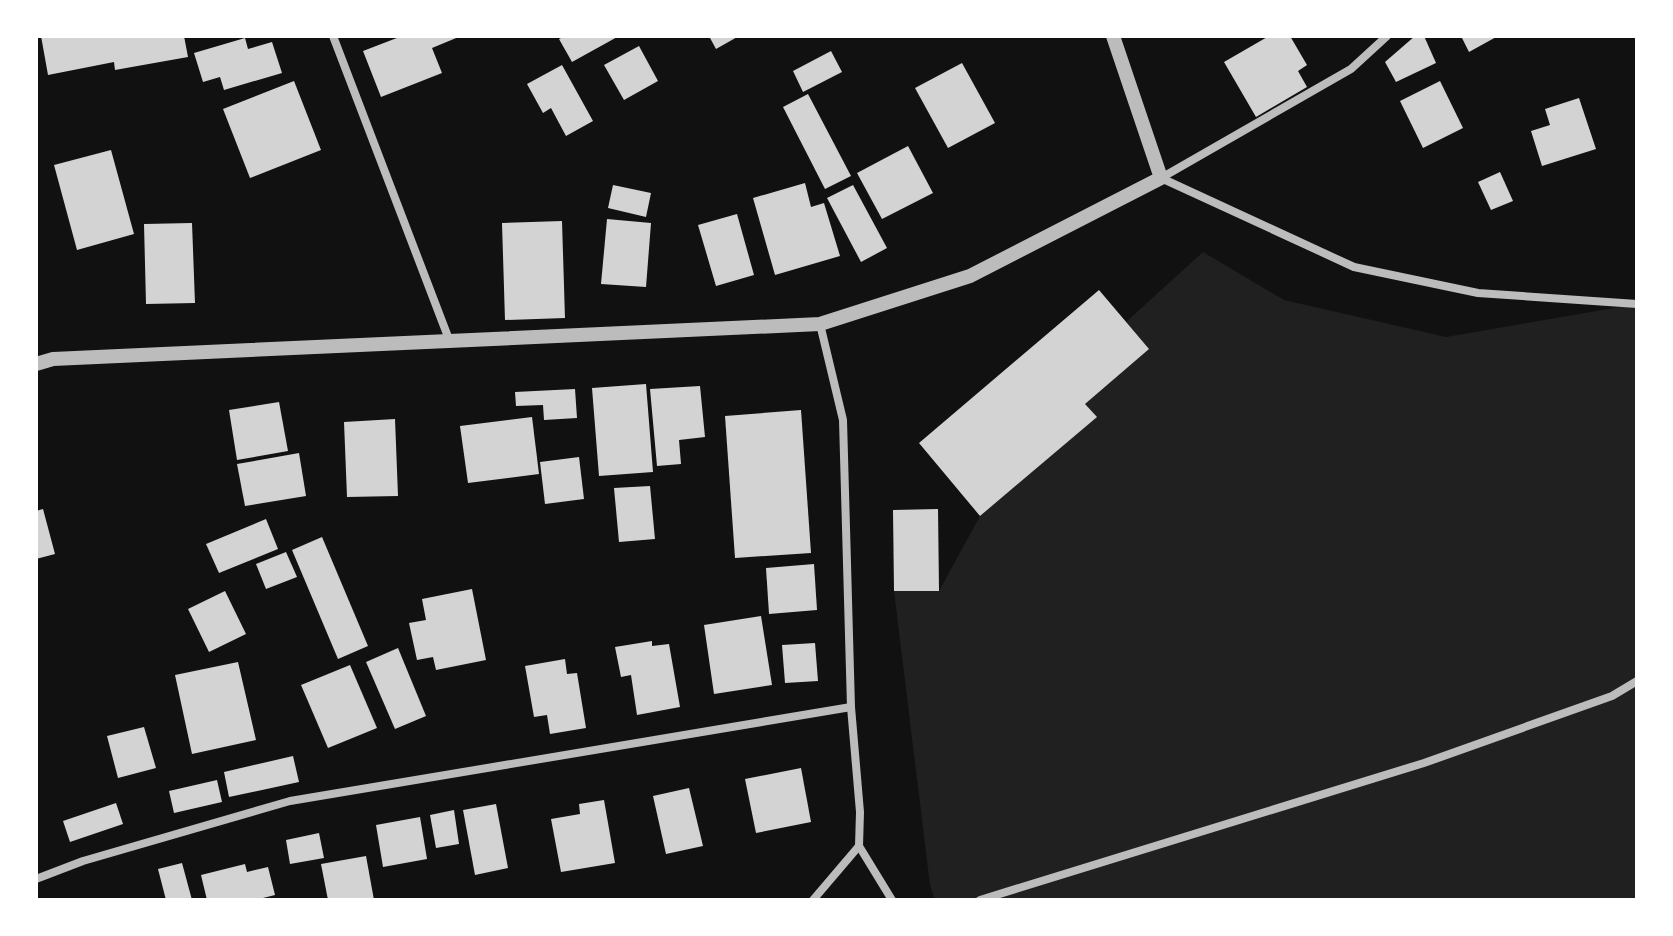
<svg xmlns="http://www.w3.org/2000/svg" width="1673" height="936" viewBox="0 0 1673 936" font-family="'DM Sans',sans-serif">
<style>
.green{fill:#202020}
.building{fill:#d3d3d3}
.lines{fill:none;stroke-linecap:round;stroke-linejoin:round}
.minor{stroke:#bcbcbc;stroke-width:8}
.tertiary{stroke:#bcbcbc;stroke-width:14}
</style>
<rect width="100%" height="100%" fill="#111"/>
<path class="green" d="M 1203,252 L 1284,300 L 1446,337 L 1637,304 L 1637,900 L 935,900 L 930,885 L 894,591 L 939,591 L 980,516 L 1096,417 L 1085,404 L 1149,349 L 1126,322 Z"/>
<g class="building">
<path d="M 41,36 L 184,36 L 188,57 L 115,70 L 114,62 L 48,75 Z"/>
<path d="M 402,36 L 461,36 L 432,48 L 442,73 L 381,97 L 363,51 Z"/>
<path d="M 565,36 L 619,36 L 572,62 L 559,39 Z"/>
<path d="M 709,36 L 739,36 L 716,49 Z"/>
<path d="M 1269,36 L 1290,36 L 1307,65 L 1298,71 L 1307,87 L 1256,117 L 1224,62 Z"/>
<path d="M 1415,36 L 1424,36 L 1436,63 L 1396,82 L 1385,62 Z"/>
<path d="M 1461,36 L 1498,36 L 1469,52 Z"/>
<path d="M 245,38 L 248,49 L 272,42 L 282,73 L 224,90 L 220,77 L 203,82 L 194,53 Z"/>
<path d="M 639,46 L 658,81 L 624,100 L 604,65 Z"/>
<path d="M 831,51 L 842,72 L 803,92 L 793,71 Z"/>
<path d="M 962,63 L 995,123 L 948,148 L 915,88 Z"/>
<path d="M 562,65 L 593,121 L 566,136 L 551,108 L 543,113 L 527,84 Z"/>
<path d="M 294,81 L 321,150 L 250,178 L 223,109 Z"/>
<path d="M 1440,81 L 1463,128 L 1423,148 L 1400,101 Z"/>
<path d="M 808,94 L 851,176 L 825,189 L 783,107 Z"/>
<path d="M 1579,98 L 1596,149 L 1542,166 L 1531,131 L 1550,125 L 1545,109 Z"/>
<path d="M 908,146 L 933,193 L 882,219 L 857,173 Z"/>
<path d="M 111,150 L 134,234 L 77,250 L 54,165 Z"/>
<path d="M 1500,172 L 1513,201 L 1491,210 L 1478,182 Z"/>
<path d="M 805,183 L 811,207 L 824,203 L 840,256 L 775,275 L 753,198 Z"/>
<path d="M 613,185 L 651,193 L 646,217 L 608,208 Z"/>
<path d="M 853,185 L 887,248 L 861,262 L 827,198 Z"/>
<path d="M 737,214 L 754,275 L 716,286 L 698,225 Z"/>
<path d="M 607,219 L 651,223 L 646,287 L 601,284 Z"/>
<path d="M 562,221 L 565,318 L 505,320 L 502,223 Z"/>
<path d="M 192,223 L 195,303 L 146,304 L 144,224 Z"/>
<path d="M 1099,290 L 1149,349 L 1085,404 L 1097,417 L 980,516 L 919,443 Z"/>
<path d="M 646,384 L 653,472 L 599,476 L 592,388 Z"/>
<path d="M 700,386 L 705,437 L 679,440 L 681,464 L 657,466 L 650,389 Z"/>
<path d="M 575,389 L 577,418 L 544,420 L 543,405 L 516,406 L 515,392 Z"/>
<path d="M 279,402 L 288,451 L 237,460 L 229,410 Z"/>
<path d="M 801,410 L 811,553 L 735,558 L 725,416 Z"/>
<path d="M 532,417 L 539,474 L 468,483 L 460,426 Z"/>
<path d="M 395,419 L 398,496 L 347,497 L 344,422 Z"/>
<path d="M 299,453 L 306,496 L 245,506 L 237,464 Z"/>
<path d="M 579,457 L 584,499 L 545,504 L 540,462 Z"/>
<path d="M 650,486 L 655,539 L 619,542 L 614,488 Z"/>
<path d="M 43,509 L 55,554 L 36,559 L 36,511 Z"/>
<path d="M 938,509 L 939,591 L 894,591 L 893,510 Z"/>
<path d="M 266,519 L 278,549 L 219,573 L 206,544 Z"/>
<path d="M 322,537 L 368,646 L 338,659 L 292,550 Z"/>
<path d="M 286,552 L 297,577 L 266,589 L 256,564 Z"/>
<path d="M 814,564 L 817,610 L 769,614 L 766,568 Z"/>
<path d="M 472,589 L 486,660 L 436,670 L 433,657 L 417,660 L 409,623 L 426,620 L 422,599 Z"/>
<path d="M 225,591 L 246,634 L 209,652 L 188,609 Z"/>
<path d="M 761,616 L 772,685 L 714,694 L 704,625 Z"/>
<path d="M 652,641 L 652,646 L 669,644 L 680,707 L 637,715 L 631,675 L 621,677 L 615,647 Z"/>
<path d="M 815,643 L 818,681 L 785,683 L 782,645 Z"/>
<path d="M 398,648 L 426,716 L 395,729 L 366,662 Z"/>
<path d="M 565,659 L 567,674 L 577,673 L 586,728 L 550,734 L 547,715 L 534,717 L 525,666 Z"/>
<path d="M 238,662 L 256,740 L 192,754 L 175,675 Z"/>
<path d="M 350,665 L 377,728 L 328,748 L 301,685 Z"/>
<path d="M 144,727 L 156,768 L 118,778 L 107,736 Z"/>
<path d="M 293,756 L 299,782 L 229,797 L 224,772 Z"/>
<path d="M 801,768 L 811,822 L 756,833 L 745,779 Z"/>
<path d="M 217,780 L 222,802 L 174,813 L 169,791 Z"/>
<path d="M 689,788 L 703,846 L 666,854 L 653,796 Z"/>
<path d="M 604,800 L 615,863 L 561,872 L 551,819 L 580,814 L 579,804 Z"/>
<path d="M 116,803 L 123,824 L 70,842 L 63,821 Z"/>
<path d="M 496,804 L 508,868 L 475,875 L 463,810 Z"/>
<path d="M 454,810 L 459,844 L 436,848 L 430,815 Z"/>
<path d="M 420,817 L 427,859 L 383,867 L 376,825 Z"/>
<path d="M 319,833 L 324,858 L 290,864 L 286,840 Z"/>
<path d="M 366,856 L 374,900 L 328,900 L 321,864 Z"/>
<path d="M 182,863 L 192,900 L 166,900 L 158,869 Z"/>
<path d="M 245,864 L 247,872 L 268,867 L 275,895 L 255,900 L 207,900 L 201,875 Z"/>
</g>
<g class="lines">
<g class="minor">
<path d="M 333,36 L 450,342"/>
<path d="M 1161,178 L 1354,267 L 1478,293 L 1637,304"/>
<path d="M 1161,178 L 1351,69 L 1387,36"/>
<path d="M 859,846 L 892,900"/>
<path d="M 36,879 L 83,861 L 290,801 L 851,707"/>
<path d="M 813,900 L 859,846 L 860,812 L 851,707 L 843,420 L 820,324"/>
<path d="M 980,900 L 1424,763 L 1612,696 L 1637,681"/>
</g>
<path class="tertiary" d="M 36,364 L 53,359 L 820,324 L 970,276 L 1161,178 L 1113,36"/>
</g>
<rect width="1673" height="936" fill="none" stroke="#ffffff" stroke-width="76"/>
</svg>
